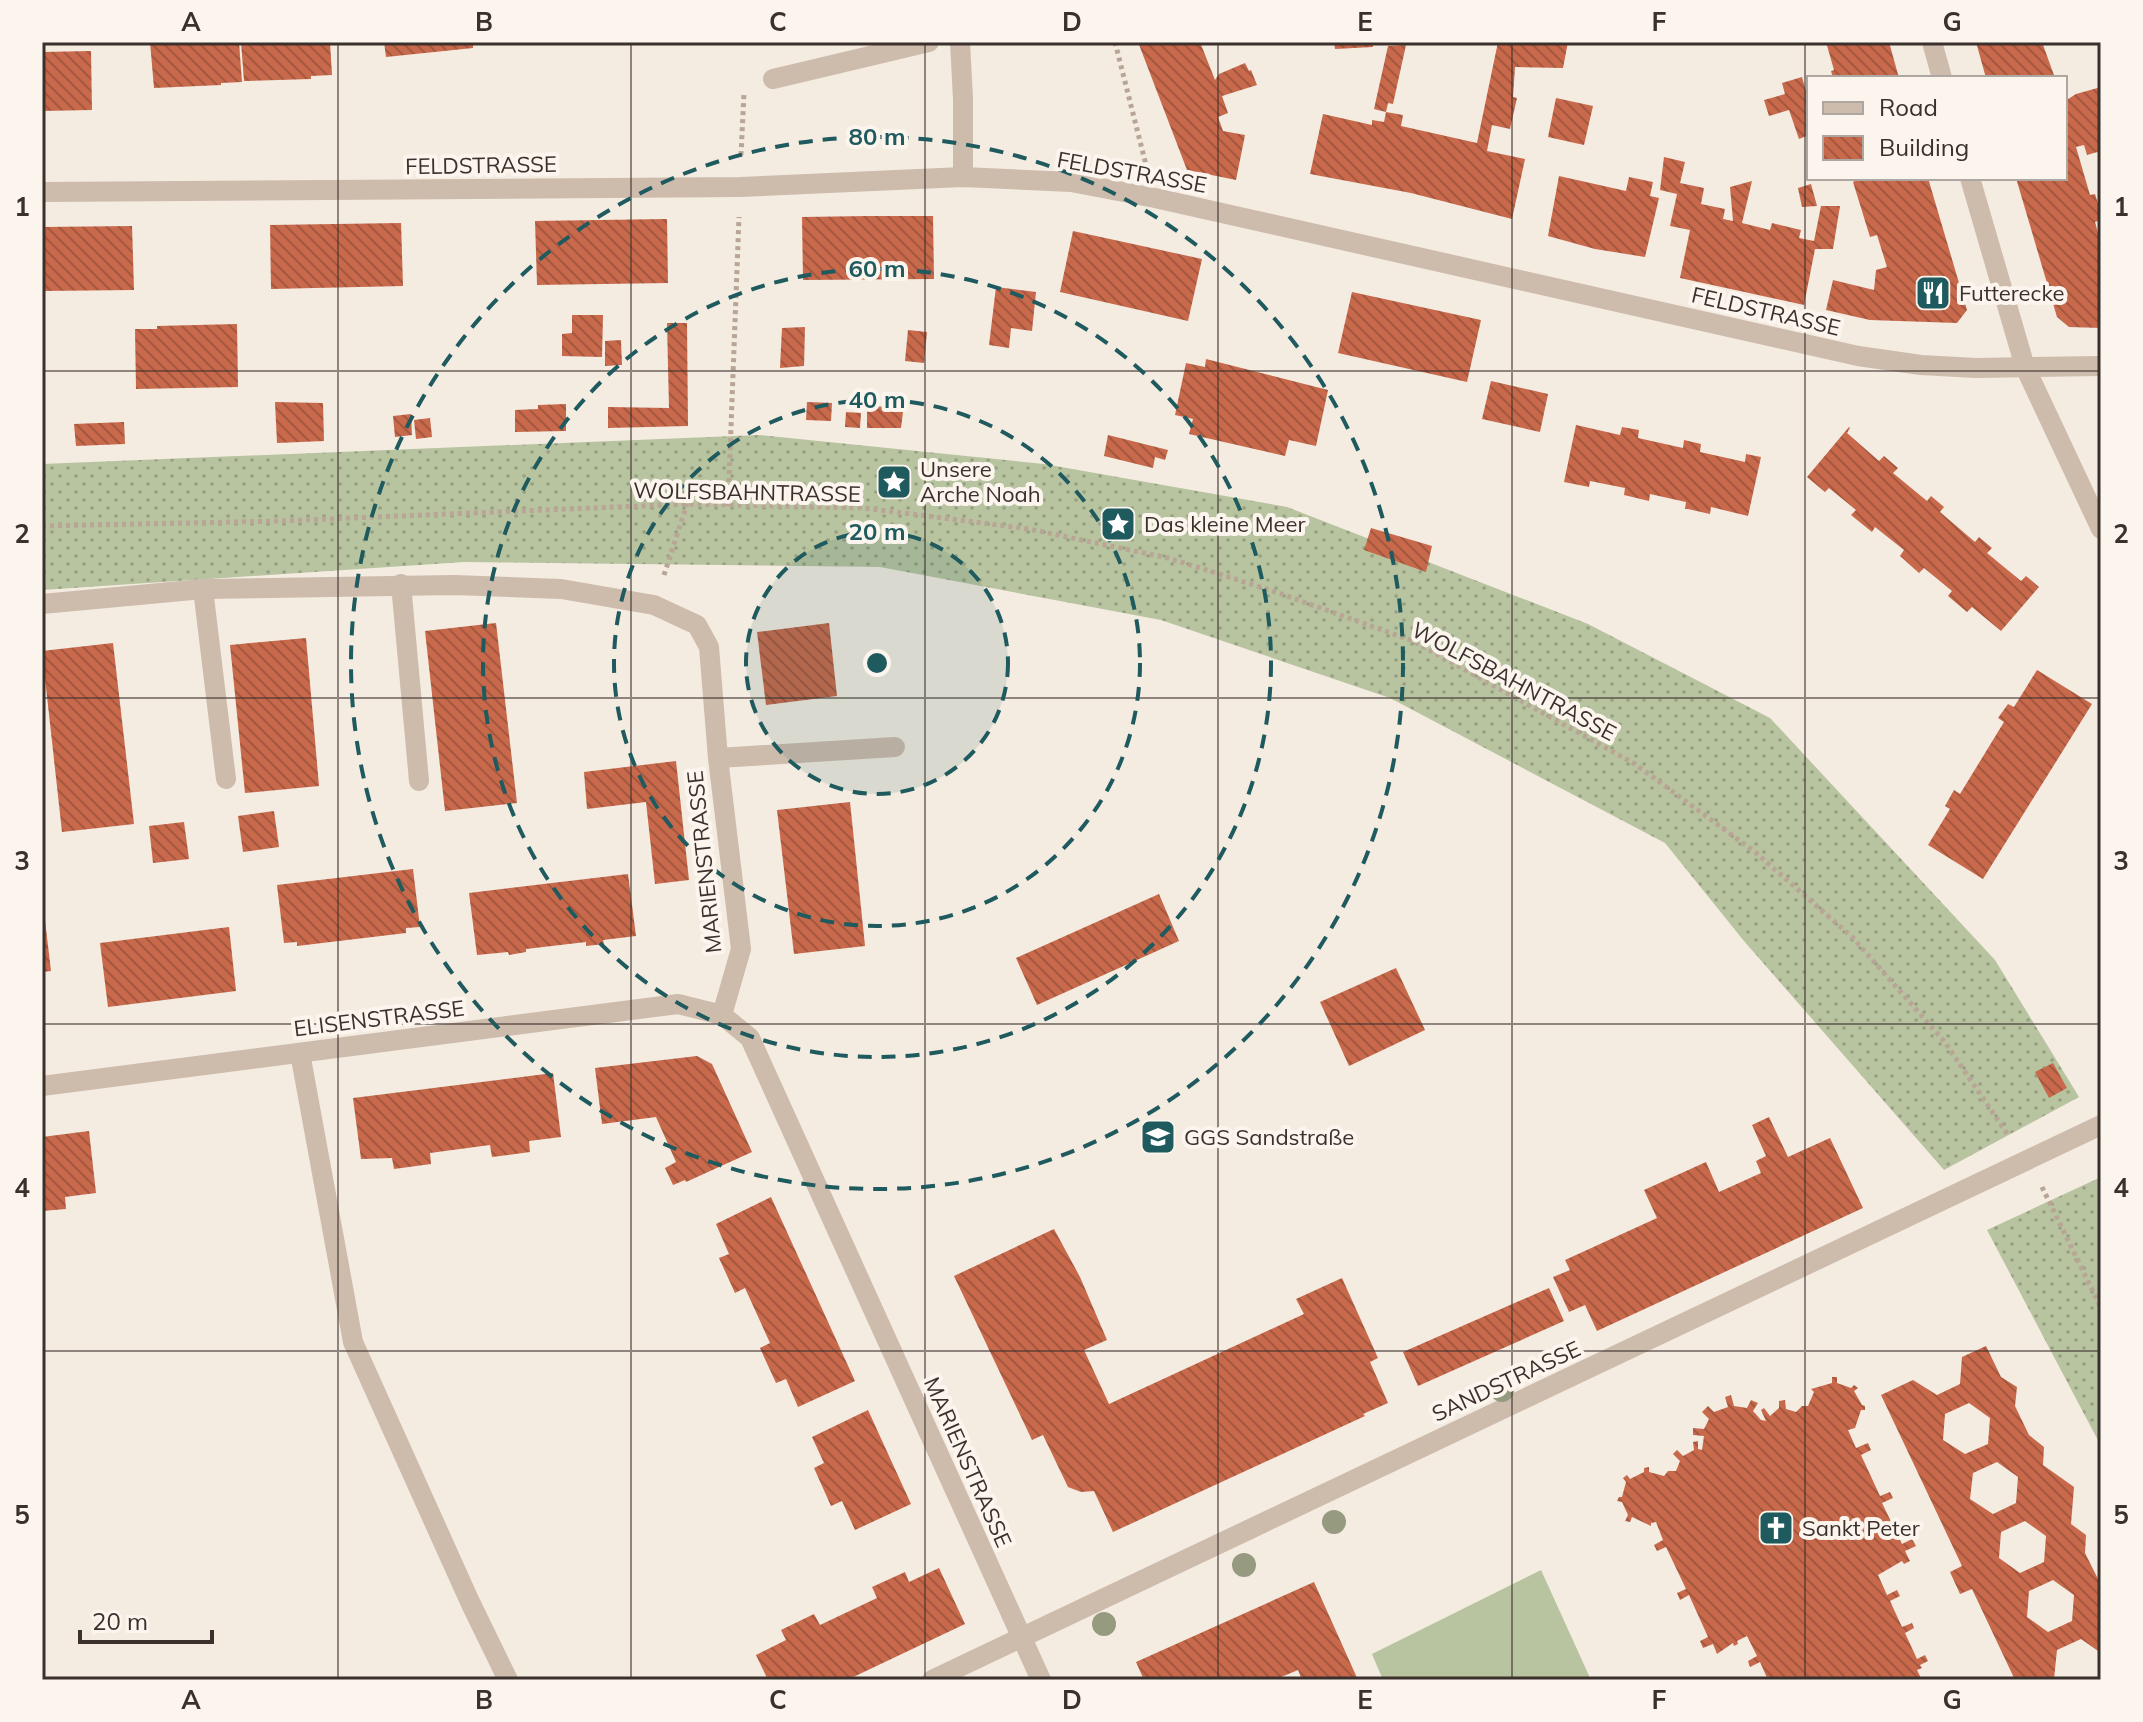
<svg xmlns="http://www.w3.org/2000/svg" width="2143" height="1722" viewBox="0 0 2143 1722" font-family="Mulish,sans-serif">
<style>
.grass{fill:url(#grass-dots)}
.pitch{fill:#b8c4a0}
.building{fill:url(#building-back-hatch);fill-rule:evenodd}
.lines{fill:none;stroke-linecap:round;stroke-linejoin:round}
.path{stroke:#b9a596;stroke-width:5;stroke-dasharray:4 4;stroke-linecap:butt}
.service{stroke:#cdbbac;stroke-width:20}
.minor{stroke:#cdbbac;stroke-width:20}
.tree{fill:#969b7f}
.grid{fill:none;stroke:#3b302b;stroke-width:2;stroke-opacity:0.55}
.ring{fill:none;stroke:#1f5a5e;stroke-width:4;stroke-dasharray:14 10}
.labels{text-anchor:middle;stroke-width:8;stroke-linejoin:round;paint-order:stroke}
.street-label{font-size:22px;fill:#3b302b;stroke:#fbf5ee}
.poi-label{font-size:22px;fill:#3b302b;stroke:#fbf5ee;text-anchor:start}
.centre{fill:#1f5a5e;stroke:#fbf5ee;stroke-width:4}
.ring-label{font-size:24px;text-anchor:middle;font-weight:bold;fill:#1f5a5e;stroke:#fbf5ee;stroke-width:8;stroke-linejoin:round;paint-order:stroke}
.neatline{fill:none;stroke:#3b302b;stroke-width:3}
.grid-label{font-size:26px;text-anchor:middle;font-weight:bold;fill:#3b302b}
</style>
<defs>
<pattern id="grass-dots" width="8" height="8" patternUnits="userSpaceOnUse" patternTransform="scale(2)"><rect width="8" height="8" fill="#b8c4a0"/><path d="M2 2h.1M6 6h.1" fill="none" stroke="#97a083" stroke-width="1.8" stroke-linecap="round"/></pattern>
<pattern id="building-back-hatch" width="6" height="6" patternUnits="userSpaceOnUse" patternTransform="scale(2)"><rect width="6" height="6" fill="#c8694b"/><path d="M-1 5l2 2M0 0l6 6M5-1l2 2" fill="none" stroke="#a4573f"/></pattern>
</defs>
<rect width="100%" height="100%" fill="#f4ebe1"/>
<g class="grass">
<path d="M 759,435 L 1044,464 L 1287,507 L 1588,624 L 1770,718 L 1995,960 L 2079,1097 L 1944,1170 L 1744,941 L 1665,843 L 1390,698 L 1161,620 L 880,567 L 464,562 L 42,590 L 42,464 Z"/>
<path d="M 2101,1177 L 2101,1446 L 1987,1230 Z"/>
</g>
<path class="pitch" d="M 1541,1570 L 1591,1680 L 1383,1680 L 1372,1654 Z"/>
<g class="building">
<path d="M 150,42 L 239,42 L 242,82 L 221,83 L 221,85 L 154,88 Z"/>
<path d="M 241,42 L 330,42 L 332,75 L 311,76 L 311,79 L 244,81 Z"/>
<path d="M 384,42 L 473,42 L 473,48 L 386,57 Z"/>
<path d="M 1138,42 L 1200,42 L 1215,80 L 1219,74 L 1245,63 L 1249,71 L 1251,70 L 1257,85 L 1222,96 L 1228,113 L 1218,117 L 1223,131 L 1245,135 L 1236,180 L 1187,170 Z"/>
<path d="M 1334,42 L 1373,42 L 1373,47 L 1335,49 Z"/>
<path d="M 1498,42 L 1568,42 L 1563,68 L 1515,67 L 1513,97 L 1517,98 L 1510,129 L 1492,125 L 1487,151 L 1525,159 L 1512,219 L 1411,193 L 1310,174 L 1323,114 L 1372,125 L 1372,120 L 1384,122 L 1386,112 L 1374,109 L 1388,46 L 1406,45 L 1393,104 L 1388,103 L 1386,112 L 1403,115 L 1401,126 L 1477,143 Z"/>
<path d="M 1826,42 L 1889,42 L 1899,78 L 1833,78 L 1831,71 L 1834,70 Z"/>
<path d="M 1976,42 L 2042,42 L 2055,78 L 1986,78 Z"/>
<path d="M 91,51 L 92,110 L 42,111 L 42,52 Z"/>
<path d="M 1802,77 L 1809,102 L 1809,135 L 1799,139 L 1789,110 L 1769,116 L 1764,100 L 1785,94 L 1782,83 Z"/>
<path d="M 2101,87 L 2101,151 L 2087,155 L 2084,145 L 2076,147 L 2090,195 L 2095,194 L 2101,213 L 2101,220 L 2095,222 L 2101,244 L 2101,328 L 2069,327 L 2057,317 L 2016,178 L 2065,178 L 2065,101 L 2076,94 Z"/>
<path d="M 1556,98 L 1593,106 L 1584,145 L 1548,137 Z"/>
<path d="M 1664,157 L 1685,162 L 1680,183 L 1704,188 L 1701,204 L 1725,209 L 1723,219 L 1733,221 L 1730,187 L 1752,181 L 1742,223 L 1770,230 L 1772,223 L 1801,230 L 1799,238 L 1814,241 L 1821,206 L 1840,206 L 1833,249 L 1815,249 L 1804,305 L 1680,278 L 1690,230 L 1670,226 L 1677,194 L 1660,190 Z"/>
<path d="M 1559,176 L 1626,191 L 1629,177 L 1653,182 L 1650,196 L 1659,198 L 1645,257 L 1595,249 L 1548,236 Z"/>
<path d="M 1860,178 L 1928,178 L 1967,310 L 1957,323 L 1870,320 L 1826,310 L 1833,280 L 1874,290 L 1876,270 L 1887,267 L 1877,235 L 1870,237 L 1853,182 Z"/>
<path d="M 1811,184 L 1817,206 L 1802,207 L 1798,188 Z"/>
<path d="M 868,216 L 933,216 L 934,279 L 803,280 L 802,217 Z"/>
<path d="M 667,219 L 668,283 L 537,285 L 535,221 Z"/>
<path d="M 401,223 L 403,286 L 271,289 L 270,225 Z"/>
<path d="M 132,226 L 134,290 L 42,291 L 42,227 Z"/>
<path d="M 1073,231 L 1202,259 L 1188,321 L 1060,292 Z"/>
<path d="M 996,287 L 1036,292 L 1032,331 L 1011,328 L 1009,348 L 989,345 Z"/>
<path d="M 1352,292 L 1481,320 L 1467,382 L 1338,353 Z"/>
<path d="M 572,315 L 603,315 L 602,357 L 562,356 L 562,334 L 572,333 Z"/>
<path d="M 667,323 L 687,323 L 688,426 L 608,428 L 608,407 L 669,408 Z"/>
<path d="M 237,324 L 238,387 L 136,389 L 135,329 L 157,329 L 157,326 Z"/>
<path d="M 805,327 L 804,366 L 780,368 L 782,328 Z"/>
<path d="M 908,330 L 927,332 L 924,363 L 905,361 Z"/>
<path d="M 621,340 L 622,365 L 605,366 L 605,341 Z"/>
<path d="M 1206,359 L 1328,390 L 1316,446 L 1289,440 L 1285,456 L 1189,434 L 1193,419 L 1175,415 L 1186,363 L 1205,367 Z"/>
<path d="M 1491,381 L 1548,394 L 1540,432 L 1482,419 Z"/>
<path d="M 275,402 L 323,403 L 324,441 L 277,443 Z"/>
<path d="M 807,402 L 832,403 L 831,421 L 806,420 Z"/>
<path d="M 566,404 L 566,431 L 515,432 L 515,410 L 538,409 L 538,405 Z"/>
<path d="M 867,406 L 890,407 L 889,411 L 903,412 L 901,428 L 867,428 Z"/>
<path d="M 846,412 L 861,413 L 860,428 L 845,427 Z"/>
<path d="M 411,414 L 412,435 L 395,437 L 393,416 Z"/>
<path d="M 430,418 L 432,437 L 416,439 L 414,420 Z"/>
<path d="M 124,422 L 125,444 L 76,446 L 74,424 Z"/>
<path d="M 1576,425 L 1620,435 L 1622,427 L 1639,430 L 1638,438 L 1683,448 L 1684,440 L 1701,444 L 1700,452 L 1745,462 L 1746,454 L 1761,457 L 1748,516 L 1711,507 L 1710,514 L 1688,509 L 1685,509 L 1686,502 L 1650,494 L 1649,501 L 1624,495 L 1625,488 L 1590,481 L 1589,487 L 1564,482 Z"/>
<path d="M 1849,427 L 1850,428 L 1847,433 L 1879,461 L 1884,456 L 1898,468 L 1893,473 L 1927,501 L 1931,496 L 1944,507 L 1940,512 L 1975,542 L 1979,537 L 1992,548 L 1987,553 L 2021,581 L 2026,576 L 2039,587 L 2001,631 L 1972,607 L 1967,612 L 1948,596 L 1952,591 L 1924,568 L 1919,573 L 1900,556 L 1904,550 L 1875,527 L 1872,532 L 1851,515 L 1856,510 L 1829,488 L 1825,492 L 1807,477 Z"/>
<path d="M 1108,435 L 1168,450 L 1165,460 L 1155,457 L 1153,468 L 1104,456 Z"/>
<path d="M 1371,528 L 1432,546 L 1426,572 L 1364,550 Z"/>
<path d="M 496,623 L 517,803 L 445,811 L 425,631 Z"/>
<path d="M 829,623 L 837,696 L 766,705 L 757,632 Z"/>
<path d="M 306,638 L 319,786 L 245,793 L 230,645 Z"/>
<path d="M 113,643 L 134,824 L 62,832 L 42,651 Z"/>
<path d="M 2037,670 L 2092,704 L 1983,879 L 1928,845 L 1950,809 L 1945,806 L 1954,790 L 1960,794 L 2004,722 L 1998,718 L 2008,704 L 2014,707 Z"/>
<path d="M 676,761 L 689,880 L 655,884 L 646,802 L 587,809 L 584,772 Z"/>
<path d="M 850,802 L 865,946 L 794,954 L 777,810 Z"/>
<path d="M 274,811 L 279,847 L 243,852 L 238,816 Z"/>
<path d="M 184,822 L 189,859 L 153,863 L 149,826 Z"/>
<path d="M 413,869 L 420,927 L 406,928 L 406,933 L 297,946 L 297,942 L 284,943 L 277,885 Z"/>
<path d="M 628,874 L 636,936 L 603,940 L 604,944 L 586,946 L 586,942 L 526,949 L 526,952 L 509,955 L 508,952 L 477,955 L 469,893 Z"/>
<path d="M 1159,894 L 1179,941 L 1037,1005 L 1016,958 Z"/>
<path d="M 44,912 L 51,971 L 42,972 L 42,913 Z"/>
<path d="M 229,927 L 236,991 L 108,1007 L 100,943 Z"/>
<path d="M 1396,968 L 1425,1030 L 1349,1066 L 1320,1002 Z"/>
<path d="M 697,1056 L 712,1064 L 752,1152 L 686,1182 L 685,1180 L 673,1185 L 665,1168 L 676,1162 L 656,1117 L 602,1124 L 595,1068 Z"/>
<path d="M 2053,1063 L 2067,1088 L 2049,1098 L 2035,1072 Z"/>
<path d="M 553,1073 L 561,1137 L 529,1141 L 530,1152 L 492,1157 L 490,1145 L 430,1153 L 431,1164 L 394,1169 L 392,1158 L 361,1159 L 353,1098 Z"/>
<path d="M 1769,1117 L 1788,1157 L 1830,1138 L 1863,1208 L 1597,1331 L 1585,1305 L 1569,1312 L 1553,1277 L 1570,1270 L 1565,1260 L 1657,1218 L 1644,1190 L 1706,1162 L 1719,1192 L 1761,1173 L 1756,1161 L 1766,1156 L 1752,1125 Z"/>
<path d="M 89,1131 L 96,1193 L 65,1197 L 66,1209 L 42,1211 L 42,1137 Z"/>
<path d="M 771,1197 L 855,1381 L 798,1407 L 786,1379 L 776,1383 L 760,1348 L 770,1343 L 745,1288 L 735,1293 L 719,1258 L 729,1254 L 716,1224 Z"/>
<path d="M 1054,1229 L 1080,1277 L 1107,1340 L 1084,1350 L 1109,1404 L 1304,1314 L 1296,1299 L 1342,1278 L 1378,1358 L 1370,1362 L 1388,1403 L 1363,1414 L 1365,1416 L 1113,1532 L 1094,1491 L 1081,1492 L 1068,1487 L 1043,1435 L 1032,1440 L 954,1276 Z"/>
<path d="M 1549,1288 L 1564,1321 L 1418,1386 L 1403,1352 Z"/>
<path d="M 1986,1346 L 2001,1377 L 2017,1387 L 2015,1406 L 2029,1435 L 2044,1447 L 2043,1465 L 2074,1487 L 2071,1524 L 2086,1535 L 2085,1553 L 2101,1585 L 2101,1653 L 2081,1639 L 2057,1650 L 2054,1679 L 2051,1680 L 2015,1680 L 1972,1589 L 1960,1594 L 1950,1572 L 1962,1566 L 1881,1395 L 1913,1380 L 1937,1395 L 1960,1384 L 1962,1357 ZM 1969,1403 L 1990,1418 L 1988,1444 L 1965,1454 L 1943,1440 L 1945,1414 ZM 1997,1462 L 2018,1477 L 2016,1503 L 1993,1514 L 1970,1499 L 1973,1473 ZM 2025,1521 L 2046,1536 L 2044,1562 L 2020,1573 L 1999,1558 L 2001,1532 ZM 2053,1580 L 2074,1595 L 2072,1621 L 2048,1632 L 2027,1617 L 2029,1591 Z"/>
<path d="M 1832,1377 L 1837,1377 L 1837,1383 L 1851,1388 L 1854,1385 L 1858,1388 L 1854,1391 L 1862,1405 L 1865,1406 L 1865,1410 L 1861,1410 L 1855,1428 L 1848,1430 L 1856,1448 L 1868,1443 L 1871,1450 L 1861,1455 L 1880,1496 L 1890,1492 L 1893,1498 L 1882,1503 L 1902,1544 L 1912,1539 L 1916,1546 L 1905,1551 L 1910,1561 L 1904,1564 L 1902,1561 L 1878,1575 L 1887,1595 L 1897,1590 L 1900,1596 L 1890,1601 L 1902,1627 L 1912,1623 L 1914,1628 L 1905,1633 L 1917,1659 L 1925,1655 L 1928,1661 L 1920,1665 L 1922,1668 L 1917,1670 L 1922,1680 L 1768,1680 L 1760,1662 L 1750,1667 L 1748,1661 L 1757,1656 L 1747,1636 L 1737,1641 L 1738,1644 L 1734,1646 L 1733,1643 L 1717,1654 L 1713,1644 L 1703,1648 L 1700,1641 L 1708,1637 L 1689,1595 L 1680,1600 L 1677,1593 L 1686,1589 L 1666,1547 L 1657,1551 L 1654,1545 L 1663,1540 L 1656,1522 L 1651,1523 L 1651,1526 L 1632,1517 L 1630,1522 L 1625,1521 L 1628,1515 L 1622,1502 L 1617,1501 L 1619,1497 L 1622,1497 L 1626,1482 L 1623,1478 L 1627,1475 L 1630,1479 L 1644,1472 L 1644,1468 L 1649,1467 L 1649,1472 L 1664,1476 L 1668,1471 L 1676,1471 L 1680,1461 L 1673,1454 L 1677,1450 L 1683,1456 L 1694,1450 L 1693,1442 L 1698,1441 L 1698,1449 L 1702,1450 L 1704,1436 L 1693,1435 L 1693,1428 L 1704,1429 L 1709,1419 L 1702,1412 L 1708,1406 L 1714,1412 L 1728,1407 L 1725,1397 L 1731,1395 L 1734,1406 L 1747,1408 L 1751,1400 L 1758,1403 L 1753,1411 L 1761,1420 L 1766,1421 L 1761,1410 L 1764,1408 L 1770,1416 L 1779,1408 L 1779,1401 L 1785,1400 L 1786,1409 L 1796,1412 L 1802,1406 L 1808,1406 L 1814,1392 L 1811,1389 L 1832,1383 Z"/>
<path d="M 868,1410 L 911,1504 L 855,1530 L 842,1501 L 831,1506 L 814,1468 L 824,1463 L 812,1437 Z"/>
<path d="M 939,1568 L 965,1624 L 847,1680 L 768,1680 L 756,1655 L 786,1640 L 781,1630 L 814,1614 L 820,1625 L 877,1598 L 872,1587 L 905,1572 L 909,1582 Z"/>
<path d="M 1314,1582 L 1358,1680 L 1302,1680 L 1298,1670 L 1274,1680 L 1144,1680 L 1136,1662 Z"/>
</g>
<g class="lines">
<g class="path">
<path d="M 1115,42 L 1146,165"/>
<path d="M 741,155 L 744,93"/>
<path d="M 728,506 L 739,217"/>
<path d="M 42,526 L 280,521 L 687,504 L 864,508 L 1029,529 L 1168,558 L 1270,590 L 1413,641 L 1635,764 L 1755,852 L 1853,938 L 1944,1041 L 2008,1135"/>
<path d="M 664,575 L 687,504"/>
<path d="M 2042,1187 L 2101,1308"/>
</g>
<g class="service">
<path d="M 401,584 L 419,781"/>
<path d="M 203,589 L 226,779"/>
<path d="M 718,758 L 895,747"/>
<path d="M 300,1053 L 353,1342 L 470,1602 L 508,1680"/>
</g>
<g class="minor">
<path d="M 960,42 L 963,99 L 963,177"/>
<path d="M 1932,42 L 1942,78"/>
<path d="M 773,79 L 929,42"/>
<path d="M 1970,178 L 2025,367 L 2101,529"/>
<path d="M 42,192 L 740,187 L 963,177 L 1071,182 L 1155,198 L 1858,356 L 1921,365 L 1976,368 L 2101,366"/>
<path d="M 42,604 L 203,589 L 454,585 L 561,589 L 654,605 L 697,625 L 709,647 L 718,758 L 741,949 L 722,1015"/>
<path d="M 42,1086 L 678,1004 L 722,1015 L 750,1038 L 1041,1680"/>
<path d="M 932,1680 L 2101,1125"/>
</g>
</g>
<g class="tree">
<circle cx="1502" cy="1390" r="12"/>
<circle cx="1334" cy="1522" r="12"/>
<circle cx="1244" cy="1565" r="12"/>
<circle cx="1104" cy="1624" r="12"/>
</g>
<path class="grid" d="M 338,42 L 338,1680M 631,42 L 631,1680M 925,42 L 925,1680M 1218,42 L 1218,1680M 1512,42 L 1512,1680M 1805,42 L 1805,1680M 42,371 L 2101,371M 42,698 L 2101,698M 42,1024 L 2101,1024M 42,1351 L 2101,1351"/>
<circle cx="877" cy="663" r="131" fill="#1f5a5e" fill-opacity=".12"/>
<g class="ring">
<circle cx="877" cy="663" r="131"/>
<circle cx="877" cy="663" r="263"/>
<circle cx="877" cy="663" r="394"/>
<circle cx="877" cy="663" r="526"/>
</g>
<defs>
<symbol id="restaurant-square" viewBox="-11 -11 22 22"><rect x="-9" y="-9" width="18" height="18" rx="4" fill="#1f5a5e" stroke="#fbf5ee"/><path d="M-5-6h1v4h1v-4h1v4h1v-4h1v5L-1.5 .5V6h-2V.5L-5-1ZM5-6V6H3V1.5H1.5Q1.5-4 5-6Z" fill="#fff"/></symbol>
<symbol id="sight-square" viewBox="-11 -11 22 22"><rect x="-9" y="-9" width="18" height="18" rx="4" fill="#1f5a5e" stroke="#fbf5ee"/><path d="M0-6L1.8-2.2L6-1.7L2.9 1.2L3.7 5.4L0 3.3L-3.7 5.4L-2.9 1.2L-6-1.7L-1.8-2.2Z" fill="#fff"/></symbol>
<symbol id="school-square" viewBox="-11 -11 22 22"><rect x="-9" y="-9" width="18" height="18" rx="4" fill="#1f5a5e" stroke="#fbf5ee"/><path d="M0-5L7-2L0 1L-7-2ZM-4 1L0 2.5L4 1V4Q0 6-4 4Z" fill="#fff"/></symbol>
<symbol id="church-square" viewBox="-11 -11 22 22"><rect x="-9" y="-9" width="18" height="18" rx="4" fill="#1f5a5e" stroke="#fbf5ee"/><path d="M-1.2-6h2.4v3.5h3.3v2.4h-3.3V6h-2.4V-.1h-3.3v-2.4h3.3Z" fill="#fff"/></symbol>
</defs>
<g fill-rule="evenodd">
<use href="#restaurant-square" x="1913" y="273" width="40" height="40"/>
<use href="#sight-square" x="874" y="462" width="40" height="40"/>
<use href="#sight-square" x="1098" y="504" width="40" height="40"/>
<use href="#school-square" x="1138" y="1117" width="40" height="40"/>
<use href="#church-square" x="1756" y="1508" width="40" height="40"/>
</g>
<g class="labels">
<g class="street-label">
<text transform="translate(481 165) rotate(-1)" y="8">FELDSTRASSE</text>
<text transform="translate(1132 172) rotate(10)" y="8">FELDSTRASSE</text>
<text transform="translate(1766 311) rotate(13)" y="8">FELDSTRASSE</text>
<text transform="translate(747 492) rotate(1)" y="8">WOLFSBAHNTRASSE</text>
<text transform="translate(1514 681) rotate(28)" y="8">WOLFSBAHNTRASSE</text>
<text transform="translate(704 862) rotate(-96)" y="8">MARIENSTRASSE</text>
<text transform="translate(379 1018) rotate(-7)" y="8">ELISENSTRASSE</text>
<text transform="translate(1506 1381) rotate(-25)" y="8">SANDSTRASSE</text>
<text transform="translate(968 1462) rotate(66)" y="8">MARIENSTRASSE</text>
</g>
<g class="poi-label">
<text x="1959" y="301">Futterecke</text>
<text x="920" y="477">Unsere<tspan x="920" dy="25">Arche Noah</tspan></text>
<text x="1144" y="532">Das kleine Meer</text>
<text x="1184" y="1145">GGS Sandstraße</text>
<text x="1802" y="1536">Sankt Peter</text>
</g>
</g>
<circle cx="877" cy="663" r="12" class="centre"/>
<g class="ring-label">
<text x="877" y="145">80 m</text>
<text x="877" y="277">60 m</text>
<text x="877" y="408">40 m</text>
<text x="877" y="540">20 m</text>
</g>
<rect width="2143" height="1722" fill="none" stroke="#fbf5ee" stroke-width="88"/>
<rect x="1807" y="76" width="260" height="104" fill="#fbf5ee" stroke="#aea6a0" stroke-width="2"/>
<rect x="1823" y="102" width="40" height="12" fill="#cdbbac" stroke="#aea6a0" stroke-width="2"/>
<text x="1879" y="116" font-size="24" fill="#3b302b">Road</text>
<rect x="1823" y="136" width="40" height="24" fill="url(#building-back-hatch)" stroke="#aea6a0" stroke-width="2"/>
<text x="1879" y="156" font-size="24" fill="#3b302b">Building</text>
<path d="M80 1630v12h132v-12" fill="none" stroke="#3b302b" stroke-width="4"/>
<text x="92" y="1630" font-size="24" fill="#3b302b" stroke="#fbf5ee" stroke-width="6" paint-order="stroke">20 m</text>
<rect x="44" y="44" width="2055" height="1634" class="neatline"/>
<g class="grid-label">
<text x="191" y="31">A</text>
<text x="484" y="31">B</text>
<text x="778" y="31">C</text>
<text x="1072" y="31">D</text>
<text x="1365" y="31">E</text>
<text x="1659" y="31">F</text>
<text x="1952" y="31">G</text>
<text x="22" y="216">1</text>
<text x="2121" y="216">1</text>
<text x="22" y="543">2</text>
<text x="2121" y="543">2</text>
<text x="22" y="870">3</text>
<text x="2121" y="870">3</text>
<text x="22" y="1197">4</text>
<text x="2121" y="1197">4</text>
<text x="22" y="1524">5</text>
<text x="2121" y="1524">5</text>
<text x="191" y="1709">A</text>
<text x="484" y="1709">B</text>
<text x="778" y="1709">C</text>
<text x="1072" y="1709">D</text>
<text x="1365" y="1709">E</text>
<text x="1659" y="1709">F</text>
<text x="1952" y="1709">G</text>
</g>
</svg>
